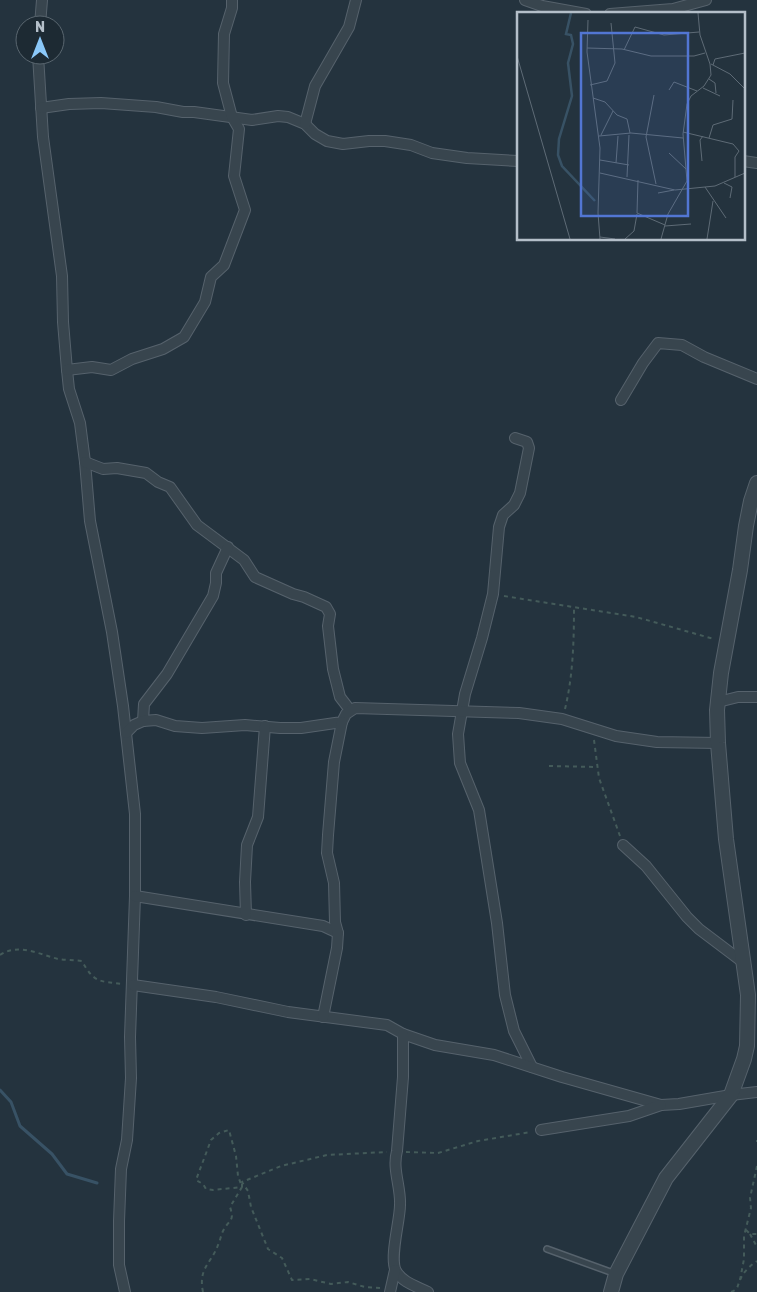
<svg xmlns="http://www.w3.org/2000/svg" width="757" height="1292" viewBox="0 0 757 1292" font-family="Rubik,sans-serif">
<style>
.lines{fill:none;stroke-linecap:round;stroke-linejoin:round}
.stream{stroke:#385265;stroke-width:3}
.service-casing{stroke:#56626c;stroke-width:8}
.minor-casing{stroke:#56626c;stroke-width:12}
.tertiary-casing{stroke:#56626c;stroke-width:16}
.path{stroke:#445b5a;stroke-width:2;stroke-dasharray:4 4;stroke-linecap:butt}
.service{stroke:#38454e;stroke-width:5}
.minor{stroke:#38454e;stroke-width:10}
.tertiary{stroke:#38454e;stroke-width:14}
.inset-river{fill:none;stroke:#385265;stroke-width:2.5}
.inset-road{fill:none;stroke:#5e6b76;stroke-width:1}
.view{fill:#5276d3;fill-opacity:0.15;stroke:#5276d3;stroke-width:2.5}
.inset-edge{fill:none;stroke:#b4bfc9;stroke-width:2.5}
</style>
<rect width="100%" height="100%" fill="#24333e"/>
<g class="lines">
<path class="stream" d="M 0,1090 L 11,1102 L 20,1126 L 52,1154 L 67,1174 L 97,1183"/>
<defs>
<path id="service" d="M 547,1249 L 616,1274"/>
<g id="minor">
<path d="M 525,0 L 542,6 L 586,14"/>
<path d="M 610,14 L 673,9 L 706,0"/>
<path d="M 40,25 L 42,0"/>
<path d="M 38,55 L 43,137 L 62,276 L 63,322 L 67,370 L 69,389 L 80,423 L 85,462 L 90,521 L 112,632 L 123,706 L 135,814 L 135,896 L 130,1037 L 131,1078 L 127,1140 L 121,1169 L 119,1221 L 119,1265 L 125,1292"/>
<path d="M 41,108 L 69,104 L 101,103 L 156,107 L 183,112 L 194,112 L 252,120 L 278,116 L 288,117 L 305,124 L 315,134 L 327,141 L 343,144 L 369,141 L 385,141 L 411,145 L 432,153 L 467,158 L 518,161"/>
<path d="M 305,124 L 315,86 L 349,27 L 356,0"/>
<path d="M 743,161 L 757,163"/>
<path d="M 67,370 L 92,367 L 111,370 L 132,359 L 163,349 L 184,337 L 205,302 L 211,277 L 224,265 L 245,210 L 234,176 L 239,129 L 232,117 L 223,83 L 224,34 L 232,8 L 232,0"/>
<path d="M 621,400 L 643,363 L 658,343 L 682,345 L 704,357 L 757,379"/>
<path d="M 515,438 L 527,442 L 529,448 L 520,493 L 514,505 L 503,515 L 499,527 L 493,594 L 482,638 L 465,694 L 458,734 L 460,763 L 479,810 L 497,923 L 505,995 L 514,1031 L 532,1067"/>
<path d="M 85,462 L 103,469 L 117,468 L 146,473 L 158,482 L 170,487 L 197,525 L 244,560 L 255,577 L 293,594 L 304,597 L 326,607 L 330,614 L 328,626 L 333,669 L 340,697 L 350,710"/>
<path d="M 718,702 L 738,697 L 757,697"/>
<path d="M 143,721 L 144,704 L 167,674 L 213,596 L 216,583 L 216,573 L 228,547"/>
<path d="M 126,733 L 134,725 L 143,721 L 156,720 L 175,726 L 202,728 L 245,725 L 280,728 L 301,728 L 342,722 L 346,714 L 355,708 L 519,713 L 562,719 L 616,736 L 657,742 L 718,743"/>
<path d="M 623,845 L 646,866 L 687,917 L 699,929 L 744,963"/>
<path d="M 135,896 L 323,926 L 338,933"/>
<path d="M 246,915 L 245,882 L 247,845 L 258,817 L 265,726"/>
<path d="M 133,985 L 216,997 L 288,1012 L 387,1025 L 403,1034 L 435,1045 L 494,1055 L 562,1077 L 661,1105 L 679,1104 L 731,1095 L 757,1092"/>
<path d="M 323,1017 L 337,948 L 338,933 L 335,922 L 334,883 L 327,853 L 328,835 L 334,762 L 342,722"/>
<path d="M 403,1034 L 403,1077 L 397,1151 C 392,1169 401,1187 400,1205 C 400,1221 389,1258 396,1271 C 403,1283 416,1286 428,1292"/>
<path d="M 541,1130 L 629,1116 L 661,1105"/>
<path d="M 390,1292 L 395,1270"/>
</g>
<path id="tertiary" d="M 611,1292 L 616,1274 L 666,1178 L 731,1095 L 744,1059 L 747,1046 L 748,995 L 726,839 L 718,743 L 717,710 L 721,673 L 740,570 L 746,526 L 751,501 L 757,483"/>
</defs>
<use href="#service" class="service-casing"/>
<use href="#minor" class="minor-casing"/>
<use href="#tertiary" class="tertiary-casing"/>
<g class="path">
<path d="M 504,596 L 636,617 L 714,639"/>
<path d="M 565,709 C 573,676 574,641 574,606"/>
<path d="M 594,740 L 599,778 L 620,836"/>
<path d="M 549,766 L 597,767"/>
<path d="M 0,955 C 18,943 39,954 58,959 C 66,960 74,960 82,961 C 94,983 99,981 122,984"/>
<path d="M 757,1140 L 757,1142"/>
<path d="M 406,1152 L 438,1153 L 478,1141 L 531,1132"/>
<path d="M 746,1230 L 750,1234 L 757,1234"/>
<path d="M 750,1234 L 757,1247"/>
<path d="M 740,1280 L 744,1259 L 744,1236 L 751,1208 L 750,1198 L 757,1166"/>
<path d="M 380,1288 L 365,1287 L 348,1282 L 331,1284 L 310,1279 L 292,1280 L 282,1258 L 268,1249 L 251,1207 L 248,1191 L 242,1182 L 281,1166 L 327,1155 L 387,1152"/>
<path d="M 203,1292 C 198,1268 211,1264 218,1245 C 220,1241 221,1235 223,1231 C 229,1219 235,1222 230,1207 L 242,1187 L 238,1176 L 236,1156 L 229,1130 L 219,1133 L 211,1140 L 196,1180 L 203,1184 L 206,1189 L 213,1190 L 242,1187 L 242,1182"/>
<path d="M 731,1292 C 739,1289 737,1286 740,1280 C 743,1272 751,1265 757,1261"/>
</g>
<use href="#service" class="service"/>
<use href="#minor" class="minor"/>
<use href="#tertiary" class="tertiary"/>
</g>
<g transform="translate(517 12)">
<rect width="228" height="228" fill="#24333e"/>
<path class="inset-river" d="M 54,1 L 49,22 L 54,23 L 56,32 L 51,51 L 55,84 L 42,127 L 41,143 L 45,154 L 78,189"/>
<path class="inset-road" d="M 71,8 L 70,40 L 83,136 L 81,201 L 83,227M 70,36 L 105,37 L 134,44 L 177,44 L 188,41M 107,38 L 118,15 L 147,23 L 182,20M 0,44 L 53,227M 194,52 L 213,62 L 228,77M 196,53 L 198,47 L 228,41M 192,67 L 198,71 L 199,81M 73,73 L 90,69 L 98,51 L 94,11M 186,76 L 203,84M 152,78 L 157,70 L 180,79M 137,83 L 129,125 L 139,172M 76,86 L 88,90 L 100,103 L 110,107 L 113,121M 166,120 L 216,132 L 222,139 L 218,145 L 218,165M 84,123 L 96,99M 82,124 L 114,121 L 166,126M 192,126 L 196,113 L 215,107 L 216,88M 152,141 L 169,157M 83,148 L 112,153M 185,149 L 183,128 L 186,124M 99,151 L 101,124M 83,161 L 158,178 L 198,174 L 228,161M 110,165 L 112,123M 121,168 L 120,201 L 148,213M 207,171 L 215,175 L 213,186M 188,175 L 209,206M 141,181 L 157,178M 148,214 L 174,212M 83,225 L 98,227M 108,227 L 117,219 L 120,202M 144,227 L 151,202 L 170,169 L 166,122 L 170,92 L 174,84 L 187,74 L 194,63 L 193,52 L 183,23 L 181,1M 190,227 L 196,189"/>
<path class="view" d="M 64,21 L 171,21 L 171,204 L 64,204 Z"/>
<rect width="228" height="228" class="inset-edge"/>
</g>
<g transform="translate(40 40)"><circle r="24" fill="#1d2a33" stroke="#59666f"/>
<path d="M0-4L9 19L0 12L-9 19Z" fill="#8ac7f8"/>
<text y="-8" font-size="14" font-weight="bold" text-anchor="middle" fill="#b4bfc9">N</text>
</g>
</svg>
